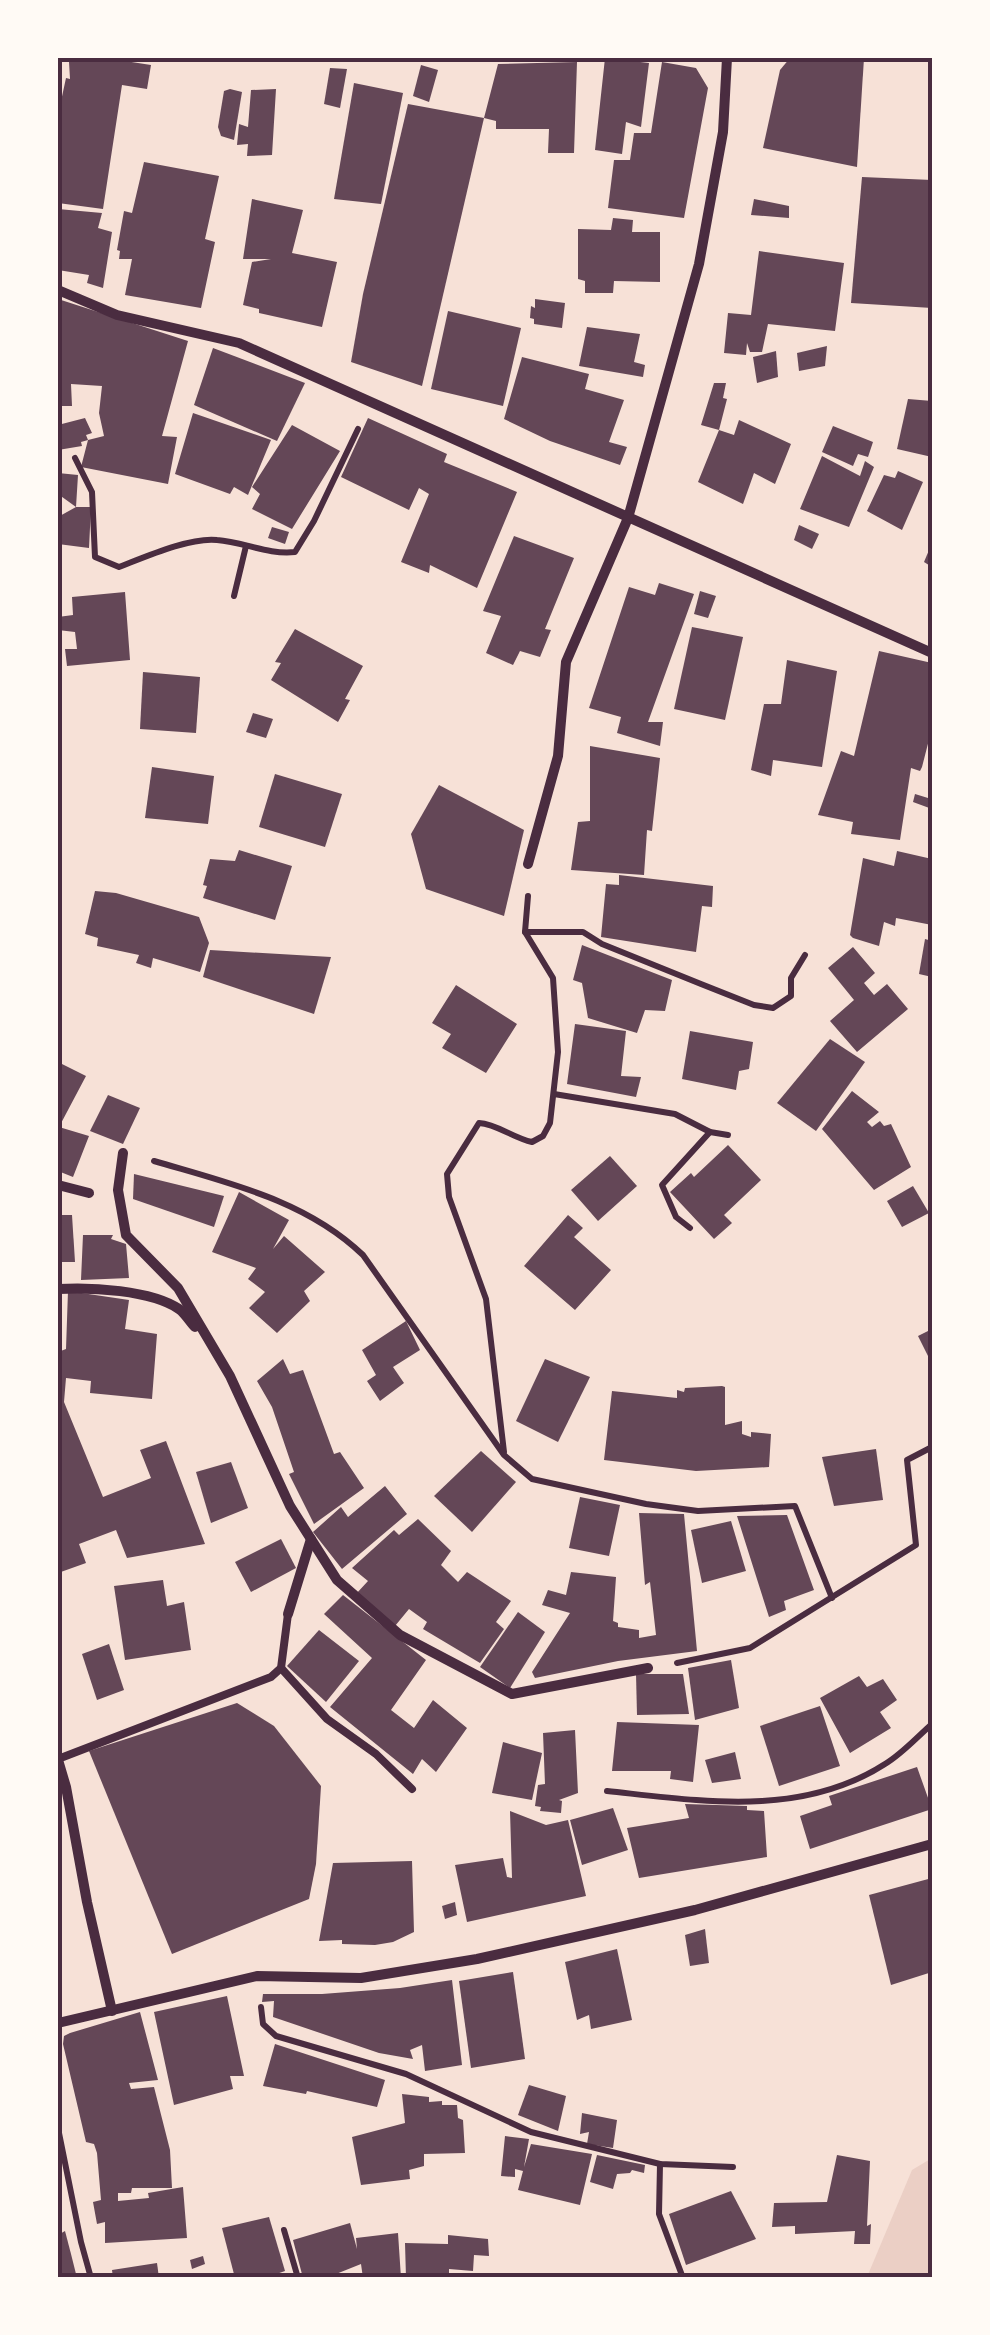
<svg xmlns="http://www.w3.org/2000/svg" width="990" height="2335" viewBox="0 0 990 2335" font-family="Cabin,sans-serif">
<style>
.green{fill:#ebcfc5}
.building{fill:#644757}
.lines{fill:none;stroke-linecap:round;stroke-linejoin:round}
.path{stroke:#4a2c40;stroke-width:6}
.service{stroke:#4a2c40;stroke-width:8}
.minor{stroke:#4a2c40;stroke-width:10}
.neatline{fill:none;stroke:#4a2c40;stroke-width:4}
</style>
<rect width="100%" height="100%" fill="#f7e1d7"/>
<path class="green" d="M 932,2158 L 932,2277 L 867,2277 L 912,2170 Z"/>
<g class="building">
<path d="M 605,58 L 649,63 L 641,127 L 626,122 L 622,154 L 595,150 Z"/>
<path d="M 790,58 L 864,58 L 857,167 L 763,148 L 780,70 Z"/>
<path d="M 125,61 L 151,65 L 147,89 L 122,85 L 103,209 L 58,203 L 58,115 L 66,78 L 70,79 L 69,62 Z"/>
<path d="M 577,62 L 574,153 L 548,153 L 549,129 L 496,129 L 496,121 L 484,118 L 498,64 Z"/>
<path d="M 662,62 L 696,68 L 708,88 L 684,218 L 608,208 L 614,160 L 630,160 L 634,133 L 651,133 Z"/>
<path d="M 421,65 L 438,70 L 429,102 L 413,96 Z"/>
<path d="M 330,68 L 347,69 L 340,108 L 324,104 Z"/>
<path d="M 354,83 L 403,93 L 381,204 L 334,199 Z"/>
<path d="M 230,89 L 242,92 L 234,140 L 221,136 L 218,127 L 224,91 Z"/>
<path d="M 276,89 L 272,155 L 247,156 L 248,144 L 237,145 L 239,124 L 248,127 L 251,90 Z"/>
<path d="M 408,104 L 484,118 L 422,386 L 351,362 L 363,294 Z"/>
<path d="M 144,162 L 219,176 L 205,239 L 215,242 L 201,308 L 125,295 L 132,259 L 119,259 L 120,251 L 117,250 L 124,211 L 132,213 Z"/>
<path d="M 862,177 L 932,180 L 932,308 L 851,303 Z"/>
<path d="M 252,199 L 303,210 L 292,253 L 337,262 L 322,327 L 259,313 L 259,309 L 243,305 L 252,262 L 271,259 L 243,259 Z"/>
<path d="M 754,199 L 789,206 L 789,218 L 751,215 Z"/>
<path d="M 58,209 L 102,213 L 98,228 L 112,232 L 103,288 L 87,283 L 89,275 L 58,270 Z"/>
<path d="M 613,218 L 633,220 L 632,232 L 660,232 L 660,282 L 614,281 L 613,293 L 585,293 L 585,281 L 578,279 L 578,229 L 611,230 Z"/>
<path d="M 759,251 L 844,263 L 835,331 L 768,324 L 762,352 L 750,352 L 747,343 L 746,355 L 724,353 L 728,313 L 751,315 Z"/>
<path d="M 58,299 L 188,341 L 162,436 L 177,437 L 168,484 L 81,467 L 88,440 L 81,442 L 82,446 L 58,450 L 58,425 L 85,418 L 92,433 L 86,435 L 88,440 L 104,436 L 99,413 L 102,386 L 71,384 L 72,406 L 58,406 Z"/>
<path d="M 535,299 L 565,303 L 562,328 L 534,324 L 534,319 L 530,318 L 531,306 L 535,308 Z"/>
<path d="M 448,311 L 521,328 L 503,406 L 431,389 Z"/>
<path d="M 587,327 L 640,334 L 634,362 L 645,365 L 643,377 L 579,366 Z"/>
<path d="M 827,346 L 825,366 L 799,371 L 797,353 Z"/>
<path d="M 213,348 L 305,383 L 277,441 L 194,405 Z"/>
<path d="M 776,351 L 778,377 L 757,383 L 753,357 Z"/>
<path d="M 522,357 L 589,374 L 585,389 L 624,400 L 609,442 L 627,447 L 620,465 L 550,441 L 504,419 Z"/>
<path d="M 714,383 L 726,383 L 723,398 L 727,399 L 719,430 L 701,425 Z"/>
<path d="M 908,399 L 932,401 L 932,457 L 897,449 Z"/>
<path d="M 193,413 L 271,440 L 248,495 L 234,487 L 230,494 L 175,474 Z"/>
<path d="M 368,418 L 447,454 L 444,462 L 517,492 L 477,588 L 430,565 L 429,573 L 401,562 L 429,494 L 419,488 L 409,510 L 341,477 Z"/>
<path d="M 739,420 L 791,444 L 775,484 L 754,473 L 743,504 L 698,482 L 719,430 L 734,435 Z"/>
<path d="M 292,425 L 340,451 L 292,529 L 252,509 L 260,494 L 252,487 Z"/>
<path d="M 833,426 L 873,442 L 868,457 L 858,454 L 853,466 L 822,452 Z"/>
<path d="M 822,456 L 860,476 L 865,461 L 874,467 L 849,527 L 800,509 Z"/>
<path d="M 898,471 L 923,482 L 902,530 L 867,511 L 884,475 L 895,478 Z"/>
<path d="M 58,473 L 78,475 L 76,507 L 91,507 L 89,548 L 58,544 L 58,517 L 76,507 L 58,494 Z"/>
<path d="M 799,525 L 819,534 L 812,549 L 794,540 Z"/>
<path d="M 272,527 L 289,532 L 285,544 L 268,538 Z"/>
<path d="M 514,536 L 574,558 L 545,629 L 551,630 L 540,657 L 520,651 L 513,665 L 486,653 L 501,616 L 483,611 Z"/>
<path d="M 932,543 L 932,567 L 924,562 Z"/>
<path d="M 659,583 L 694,594 L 648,722 L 663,722 L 660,746 L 617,733 L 621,717 L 589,708 L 629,587 L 655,595 Z"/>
<path d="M 700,591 L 716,596 L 708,618 L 694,614 Z"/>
<path d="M 125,592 L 130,660 L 67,666 L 65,649 L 77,649 L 75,632 L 58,630 L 58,617 L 73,615 L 72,597 Z"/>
<path d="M 692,627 L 743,637 L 725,720 L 674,709 Z"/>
<path d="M 295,629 L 363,666 L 345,699 L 350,700 L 338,722 L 271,680 L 281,663 L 275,662 Z"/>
<path d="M 879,651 L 932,663 L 932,728 L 922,767 L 920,771 L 911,768 L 900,840 L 851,834 L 853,822 L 818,815 L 841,751 L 854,756 Z"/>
<path d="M 787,660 L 837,671 L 822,767 L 773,760 L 771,776 L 751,770 L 764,704 L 781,704 Z"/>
<path d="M 143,672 L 200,677 L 196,733 L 140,729 Z"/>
<path d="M 253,713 L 273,719 L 266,738 L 246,732 Z"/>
<path d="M 590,746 L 660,758 L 652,831 L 647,830 L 644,875 L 571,870 L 578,822 L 590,821 Z"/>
<path d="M 152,767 L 214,776 L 208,824 L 145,818 Z"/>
<path d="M 275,774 L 342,794 L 325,847 L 259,827 Z"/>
<path d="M 439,785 L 524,830 L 504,916 L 426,889 L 411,834 Z"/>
<path d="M 931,785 L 932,809 L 913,802 L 915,794 L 928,798 Z"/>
<path d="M 239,850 L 292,866 L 275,920 L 203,898 L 207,886 L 203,885 L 210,859 L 235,861 Z"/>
<path d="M 897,851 L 932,859 L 932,925 L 896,918 L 895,926 L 884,922 L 879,946 L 853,938 L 850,935 L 863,858 L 894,866 Z"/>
<path d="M 619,875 L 713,886 L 712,907 L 702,906 L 696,952 L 601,937 L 606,884 L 619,885 Z"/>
<path d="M 95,891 L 116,893 L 199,917 L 209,943 L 200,972 L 153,958 L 151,968 L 136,963 L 139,955 L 97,946 L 98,938 L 85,934 Z"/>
<path d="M 925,939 L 932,941 L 932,977 L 919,974 Z"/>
<path d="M 582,945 L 672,980 L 665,1011 L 645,1010 L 637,1033 L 588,1018 L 582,983 L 573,980 Z"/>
<path d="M 853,947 L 875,973 L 864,983 L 874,995 L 887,984 L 908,1009 L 857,1052 L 830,1021 L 854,1000 L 828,968 Z"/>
<path d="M 210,950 L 331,957 L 314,1014 L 203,977 Z"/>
<path d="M 456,985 L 517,1024 L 486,1073 L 442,1048 L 451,1034 L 432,1023 Z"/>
<path d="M 575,1024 L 626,1031 L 621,1076 L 641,1077 L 636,1097 L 567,1084 Z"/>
<path d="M 690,1031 L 753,1042 L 749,1069 L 739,1071 L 736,1090 L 682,1079 Z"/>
<path d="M 830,1039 L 865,1062 L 816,1131 L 777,1103 Z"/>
<path d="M 58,1062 L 86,1076 L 59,1127 L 89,1136 L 73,1177 L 58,1171 Z"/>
<path d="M 852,1091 L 879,1112 L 867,1122 L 872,1127 L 880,1121 L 884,1126 L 891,1124 L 911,1167 L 874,1190 L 822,1129 Z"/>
<path d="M 108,1095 L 140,1108 L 123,1144 L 90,1131 Z"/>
<path d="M 728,1145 L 761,1180 L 724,1215 L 732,1223 L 714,1239 L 670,1192 L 691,1173 L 694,1177 Z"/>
<path d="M 610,1156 L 637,1186 L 598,1221 L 571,1190 Z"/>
<path d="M 134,1174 L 224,1196 L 214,1227 L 133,1199 Z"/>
<path d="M 913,1186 L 929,1213 L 902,1227 L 887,1201 Z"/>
<path d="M 239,1192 L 289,1220 L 273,1249 L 284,1236 L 325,1272 L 304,1291 L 310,1301 L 277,1333 L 249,1308 L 265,1292 L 248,1279 L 256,1268 L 212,1252 Z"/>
<path d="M 58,1215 L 72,1215 L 75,1262 L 58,1262 Z"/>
<path d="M 568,1215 L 583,1228 L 574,1237 L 611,1270 L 575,1310 L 524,1266 Z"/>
<path d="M 83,1235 L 113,1235 L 111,1239 L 126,1244 L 129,1278 L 81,1280 Z"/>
<path d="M 68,1291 L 129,1300 L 125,1329 L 157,1334 L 152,1399 L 90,1393 L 91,1381 L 66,1378 L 64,1402 L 103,1497 L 151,1478 L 140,1450 L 166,1441 L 205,1544 L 127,1558 L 116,1530 L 79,1544 L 86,1563 L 58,1573 L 58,1352 L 66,1349 Z"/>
<path d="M 406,1321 L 420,1350 L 393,1367 L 404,1383 L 380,1401 L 367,1381 L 376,1375 L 362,1350 Z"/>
<path d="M 932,1329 L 932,1364 L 918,1336 Z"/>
<path d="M 283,1359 L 290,1374 L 303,1370 L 334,1454 L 340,1452 L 364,1488 L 314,1524 L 289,1474 L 294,1472 L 272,1407 L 257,1381 Z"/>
<path d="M 545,1359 L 590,1377 L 558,1442 L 516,1421 Z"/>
<path d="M 722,1386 L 725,1387 L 725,1425 L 742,1421 L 742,1434 L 751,1437 L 751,1432 L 771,1434 L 769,1467 L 696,1471 L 604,1460 L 612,1391 L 677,1398 L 677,1390 L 684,1392 L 685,1388 Z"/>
<path d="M 876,1449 L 883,1500 L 834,1506 L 822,1457 Z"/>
<path d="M 481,1451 L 516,1482 L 472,1532 L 434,1496 Z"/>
<path d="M 231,1462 L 248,1508 L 211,1523 L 196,1472 Z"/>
<path d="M 385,1486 L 407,1514 L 342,1569 L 313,1532 L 341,1507 L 348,1517 Z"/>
<path d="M 580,1497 L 620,1505 L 609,1556 L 569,1548 Z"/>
<path d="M 639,1513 L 684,1514 L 697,1651 L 618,1661 L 535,1678 L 532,1672 L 570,1613 L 542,1605 L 548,1590 L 566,1595 L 571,1572 L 616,1577 L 613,1621 L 618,1623 L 618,1627 L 639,1630 L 639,1638 L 656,1635 L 650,1582 L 645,1585 Z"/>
<path d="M 787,1515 L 814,1590 L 784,1601 L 786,1610 L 769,1617 L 737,1516 Z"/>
<path d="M 418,1519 L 451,1551 L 441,1565 L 458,1582 L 467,1572 L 511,1601 L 496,1622 L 504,1629 L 480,1663 L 423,1629 L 427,1622 L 409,1609 L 395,1626 L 356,1594 L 368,1581 L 352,1568 L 394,1530 L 399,1535 Z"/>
<path d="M 731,1521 L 746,1571 L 702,1583 L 691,1530 Z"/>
<path d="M 281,1539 L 296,1568 L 251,1592 L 235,1562 Z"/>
<path d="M 163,1580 L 167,1606 L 184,1602 L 191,1650 L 125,1660 L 114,1586 Z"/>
<path d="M 343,1595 L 426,1660 L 391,1710 L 414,1728 L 433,1700 L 467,1728 L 436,1772 L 422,1759 L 413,1774 L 330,1707 L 372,1658 L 324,1614 Z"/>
<path d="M 518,1612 L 545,1632 L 510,1688 L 480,1667 Z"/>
<path d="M 319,1630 L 359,1661 L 326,1702 L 287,1666 Z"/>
<path d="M 109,1644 L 124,1690 L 97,1700 L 82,1654 Z"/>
<path d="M 731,1660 L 739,1708 L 695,1720 L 688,1668 Z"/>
<path d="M 636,1674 L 683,1674 L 689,1714 L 637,1715 Z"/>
<path d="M 859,1676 L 867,1687 L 883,1679 L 897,1700 L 880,1712 L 891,1728 L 850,1753 L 820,1698 Z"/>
<path d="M 237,1703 L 274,1726 L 321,1786 L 316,1864 L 309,1899 L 172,1954 L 89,1751 Z"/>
<path d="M 820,1706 L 840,1766 L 779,1786 L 760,1726 Z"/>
<path d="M 617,1722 L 699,1725 L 693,1782 L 670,1779 L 671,1771 L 612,1771 Z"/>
<path d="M 575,1730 L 578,1793 L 559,1800 L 562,1801 L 561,1813 L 540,1811 L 541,1807 L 535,1806 L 538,1785 L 545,1784 L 543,1733 Z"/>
<path d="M 503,1742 L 542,1753 L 532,1800 L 492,1793 Z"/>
<path d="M 735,1752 L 741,1779 L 712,1783 L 705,1760 Z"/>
<path d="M 917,1767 L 932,1809 L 810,1849 L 800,1816 L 832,1805 L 829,1796 Z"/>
<path d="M 685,1804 L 747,1806 L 747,1810 L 764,1811 L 767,1857 L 639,1878 L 627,1828 L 689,1818 Z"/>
<path d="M 613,1808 L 628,1850 L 582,1865 L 570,1820 Z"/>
<path d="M 510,1811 L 546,1825 L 568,1820 L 586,1896 L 467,1922 L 455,1865 L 503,1858 L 507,1877 L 512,1878 Z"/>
<path d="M 412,1861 L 414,1932 L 393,1942 L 375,1945 L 342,1944 L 342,1940 L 319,1941 L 333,1863 Z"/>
<path d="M 932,1878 L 932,1972 L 891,1985 L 869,1895 Z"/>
<path d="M 455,1902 L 457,1915 L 445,1919 L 442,1906 Z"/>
<path d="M 705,1929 L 709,1963 L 690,1966 L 685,1935 Z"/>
<path d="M 617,1949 L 632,2020 L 591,2029 L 589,2015 L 577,2020 L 565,1962 Z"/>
<path d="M 513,1972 L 525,2059 L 471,2068 L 459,1981 Z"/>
<path d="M 452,1980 L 462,2065 L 425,2071 L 422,2045 L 410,2050 L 413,2059 L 379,2053 L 273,2017 L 274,2001 L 262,2002 L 263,1994 L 322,1994 L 400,1988 Z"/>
<path d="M 227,1996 L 244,2076 L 230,2076 L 233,2089 L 174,2105 L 154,2012 Z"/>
<path d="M 140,2012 L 158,2080 L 129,2083 L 131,2089 L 154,2087 L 170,2150 L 172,2188 L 132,2188 L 131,2193 L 118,2193 L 118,2201 L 149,2198 L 148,2193 L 183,2187 L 187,2238 L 105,2243 L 105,2222 L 97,2224 L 93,2202 L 101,2200 L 97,2153 L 94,2144 L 86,2142 L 63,2044 L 64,2036 L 70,2033 Z"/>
<path d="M 275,2044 L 385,2080 L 377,2107 L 307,2091 L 306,2094 L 263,2086 Z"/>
<path d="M 529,2085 L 566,2096 L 558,2131 L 518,2115 Z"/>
<path d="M 402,2094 L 429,2097 L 429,2102 L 442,2101 L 442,2105 L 457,2105 L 458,2118 L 463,2120 L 465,2153 L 424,2154 L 424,2166 L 409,2170 L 410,2179 L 361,2185 L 352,2137 L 405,2123 Z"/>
<path d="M 582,2113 L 617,2120 L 613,2148 L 587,2144 L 589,2132 L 580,2134 Z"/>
<path d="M 505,2136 L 529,2139 L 524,2167 L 531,2144 L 592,2154 L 580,2205 L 518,2190 L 523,2171 L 515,2169 L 515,2177 L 501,2176 Z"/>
<path d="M 597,2155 L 645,2165 L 644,2173 L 632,2170 L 630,2173 L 617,2174 L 613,2189 L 590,2182 Z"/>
<path d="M 837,2155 L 870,2161 L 867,2226 L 871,2224 L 870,2244 L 854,2244 L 855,2231 L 795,2234 L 795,2226 L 772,2227 L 774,2203 L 827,2202 Z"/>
<path d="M 731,2191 L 756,2239 L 686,2265 L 669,2214 Z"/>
<path d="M 269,2217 L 285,2271 L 265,2278 L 235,2278 L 222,2228 Z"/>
<path d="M 350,2223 L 357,2249 L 356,2238 L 398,2233 L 401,2278 L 363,2278 L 361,2264 L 326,2278 L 303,2278 L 293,2240 Z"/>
<path d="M 65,2231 L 71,2254 L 77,2278 L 58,2278 L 58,2235 Z"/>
<path d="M 448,2235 L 488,2239 L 489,2256 L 474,2255 L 473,2271 L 449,2269 L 449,2278 L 406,2278 L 405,2243 L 448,2244 Z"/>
<path d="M 203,2256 L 205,2264 L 192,2269 L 190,2260 Z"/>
<path d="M 157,2263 L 159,2278 L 113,2278 L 112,2270 Z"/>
</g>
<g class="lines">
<g class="path">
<path d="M 75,458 L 92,492 L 95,557 L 119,567 C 145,557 190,537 217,540 C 244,542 268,555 295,552 L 314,521 L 358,429"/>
<path d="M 234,596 L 246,546"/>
<path d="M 525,932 L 583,932 L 602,944 L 701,984 L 754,1005 L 773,1008 L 791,996 L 791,978 L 805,955"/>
<path d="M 554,1094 L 675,1114 L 710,1132 L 728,1135"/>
<path d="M 154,1161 C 228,1183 306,1200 363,1255 L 504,1455 L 532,1479 L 646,1504 L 698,1511 L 795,1506 L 832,1598"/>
<path d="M 690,1228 L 676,1217 L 662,1185 L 710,1132"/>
<path d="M 504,1452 L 486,1299 L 449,1197 L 447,1174 L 479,1123 C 497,1124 513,1138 532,1142 L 543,1136 L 550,1123 L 558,1052 L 553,978 L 525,932 L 528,896"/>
<path d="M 677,1663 L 750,1648 L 916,1545 L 907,1460 L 932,1447"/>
<path d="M 607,1791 C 701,1801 801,1818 885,1764 C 902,1754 917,1737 932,1724"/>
<path d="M 261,2007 L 263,2024 L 276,2036 L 406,2074 L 531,2132 L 660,2164 L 733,2167"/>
<path d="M 58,2128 L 81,2242 L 91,2278"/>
<path d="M 660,2164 L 659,2214 L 683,2278"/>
<path d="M 284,2230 L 298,2278"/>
</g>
<g class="service">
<path d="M 281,1668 L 327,1719 L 376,1754 L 412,1789"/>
<path d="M 58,1759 L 271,1677 L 281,1668 L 288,1614"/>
</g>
<g class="minor">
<path d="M 58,290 L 117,315 L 239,343 L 932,653"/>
<path d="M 528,864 L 558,756 L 566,662 L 628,518 L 699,264 L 723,132 L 727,58"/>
<path d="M 123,1153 L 118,1190 L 126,1235 L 178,1288 L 230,1376 L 290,1506 L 337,1580 L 400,1635 L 512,1694 L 648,1668"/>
<path d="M 58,1185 L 89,1193"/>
<path d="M 58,1289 C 90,1287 151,1290 179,1309 C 185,1313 190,1322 195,1327"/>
<path d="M 288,1614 L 311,1539"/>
<path d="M 58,1760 L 66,1787 L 87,1902 L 112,2011"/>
<path d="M 58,2023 L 257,1976 L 361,1978 L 477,1959 L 695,1910 L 932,1844"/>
</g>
</g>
<rect width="990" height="2335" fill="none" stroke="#fffaf5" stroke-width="120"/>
<rect x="60" y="60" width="870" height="2215" class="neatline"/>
</svg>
